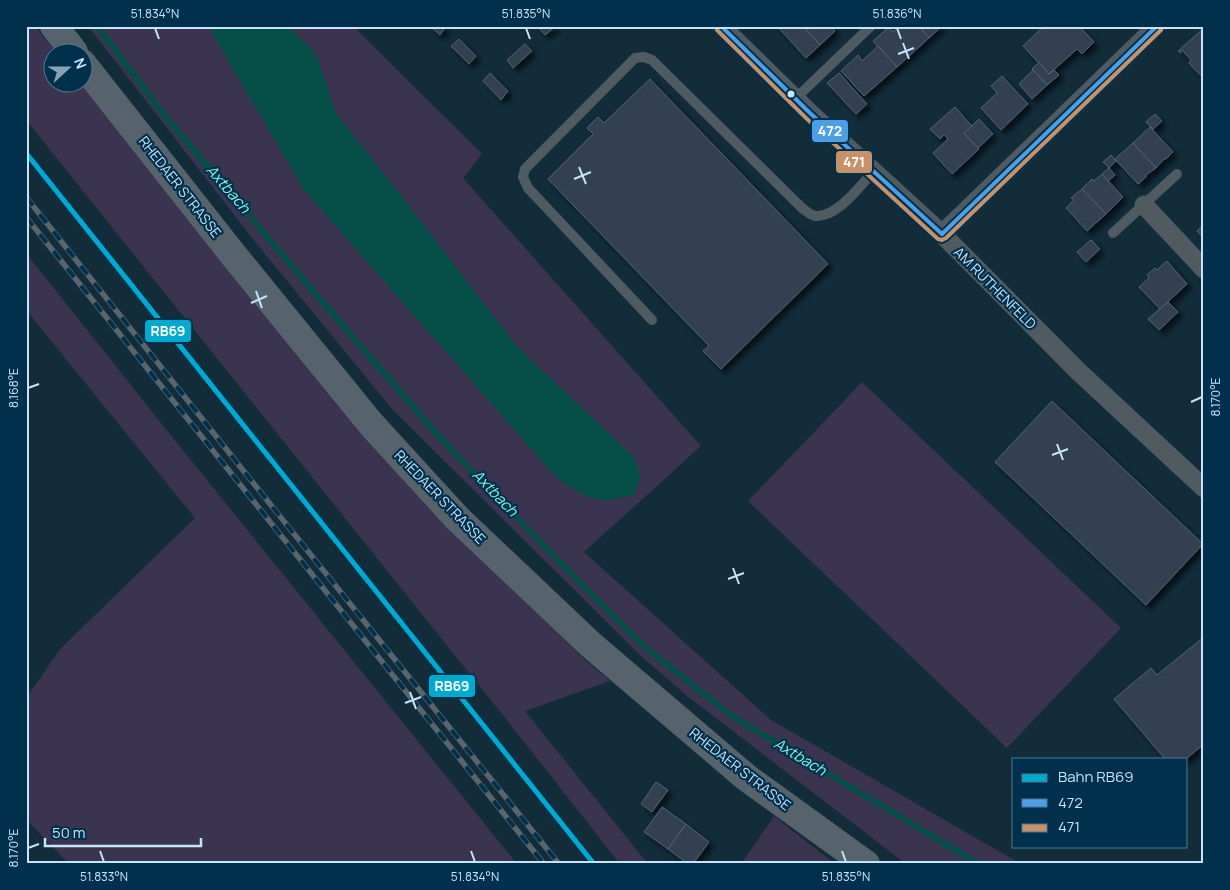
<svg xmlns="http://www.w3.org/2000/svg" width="1230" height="890" viewBox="0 0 1230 890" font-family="Manrope,sans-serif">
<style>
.green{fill:#3b3450}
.water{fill:#064f48}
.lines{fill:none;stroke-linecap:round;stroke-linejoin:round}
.stream{stroke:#064f48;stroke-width:6}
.building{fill:#304151;stroke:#526373;filter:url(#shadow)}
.lane{stroke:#4f5a61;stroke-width:10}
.street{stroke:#4f5a61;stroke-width:19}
.secondary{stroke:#57636c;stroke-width:28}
.rail-casing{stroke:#58656e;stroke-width:5.5}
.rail{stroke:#00304c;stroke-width:4;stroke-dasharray:11;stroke-linecap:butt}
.bus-1-casing{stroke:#00304c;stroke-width:8}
.bus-2-casing{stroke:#00304c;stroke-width:8}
.bus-1{stroke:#4d9ee5;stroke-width:4}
.bus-2{stroke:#c7916a;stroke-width:4}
.rail-1-casing{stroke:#00304c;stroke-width:9}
.rail-1{stroke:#00a9ce;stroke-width:5}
.ticks{fill:none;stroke:#c6e3f9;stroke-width:2}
.bus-dot{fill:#c6e3f9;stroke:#00304c;stroke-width:2}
.labels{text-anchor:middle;stroke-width:4.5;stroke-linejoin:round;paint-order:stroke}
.street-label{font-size:14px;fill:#c6e3f9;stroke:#00304c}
.water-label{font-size:15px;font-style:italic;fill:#7bf9e4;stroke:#00304c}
.line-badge{stroke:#00304c;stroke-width:2}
.badge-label{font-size:14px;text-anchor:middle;font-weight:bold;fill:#fff}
.neatline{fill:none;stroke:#c6e3f9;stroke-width:2}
.ticks-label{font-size:12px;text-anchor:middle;fill:#c6e3f9}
</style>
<defs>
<filter id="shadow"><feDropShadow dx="4.5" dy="4.5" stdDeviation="2.5" flood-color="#0009"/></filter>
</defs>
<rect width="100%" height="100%" fill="#122c3a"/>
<g class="green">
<path d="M 26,26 L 35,26 L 56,52 L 52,52 L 52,82 L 80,83 L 361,434 L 447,523 L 584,659 L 610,681 L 525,711 L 648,864 L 620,864 L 510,724 L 26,120 Z"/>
<path d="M 88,26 L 353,26 L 482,154 L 463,178 L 701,446 L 584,552 L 771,720 L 1021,864 L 906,864 L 686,695 L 640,655 L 392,409 L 256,243 Z"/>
<path d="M 26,253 L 165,428 L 517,864 L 69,864 L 26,819 L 26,698 L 61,648 L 195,518 L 26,310 Z"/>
<path d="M 862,382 L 1121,628 L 1007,748 L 748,501 Z"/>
<path d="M 774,816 L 835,864 L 741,864 Z"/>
</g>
<path class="water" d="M 208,26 L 288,26 L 316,54 L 336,114 L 385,175 L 518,348 L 633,456 L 641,477 L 634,495 C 626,496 618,499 610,500 C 590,502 570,488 555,476 L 304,190 Z"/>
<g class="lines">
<path class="stream" d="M 97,26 L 165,116 L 318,297 L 445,443 L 549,551 L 645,647 L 732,716 L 979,864"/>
</g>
<g class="building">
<path d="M 430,26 L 444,26 L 445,28 L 440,35 Z"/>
<path d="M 540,26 L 556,26 L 545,35 L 539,28 Z"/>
<path d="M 777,26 L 803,26 L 820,45 L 806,58 Z"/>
<path d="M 803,26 L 834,26 L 832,28 L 835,31 L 820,45 Z"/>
<path d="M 900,26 L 919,26 L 929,38 L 897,67 L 873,41 L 889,27 L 893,32 Z"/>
<path d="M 919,26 L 942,26 L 929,38 Z"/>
<path d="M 1044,26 L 1079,26 L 1094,42 L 1082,54 L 1077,49 L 1049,74 L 1023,46 Z"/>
<path d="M 1204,28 L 1204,79 L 1189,63 L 1191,60 L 1182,50 L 1180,53 L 1178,51 Z"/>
<path d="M 459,39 L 476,56 L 469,64 L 451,46 Z"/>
<path d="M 525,44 L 532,51 L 513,68 L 507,60 Z"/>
<path d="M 878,46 L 897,67 L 864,96 L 841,71 L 858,55 L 862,61 Z"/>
<path d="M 1039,62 L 1049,74 L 1054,70 L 1059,75 L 1047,85 L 1032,69 Z"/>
<path d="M 1033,70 L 1047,85 L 1032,99 L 1019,84 Z"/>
<path d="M 490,73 L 508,91 L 501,100 L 483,81 Z"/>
<path d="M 839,73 L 867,104 L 856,114 L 827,83 Z"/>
<path d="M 1002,76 L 1028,104 L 1001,130 L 981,108 L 997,93 L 991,86 Z"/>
<path d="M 650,79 L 828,264 L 721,369 L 703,351 L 709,346 L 548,179 L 593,134 L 587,128 L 598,117 L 604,123 Z"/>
<path d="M 955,107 L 972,126 L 964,133 L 979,149 L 952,174 L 933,153 L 948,139 L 944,135 L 940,139 L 930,129 Z"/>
<path d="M 1155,114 L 1162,121 L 1153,129 L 1146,122 Z"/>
<path d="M 979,119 L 993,134 L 978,148 L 964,133 Z"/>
<path d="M 1150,127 L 1173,152 L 1166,159 L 1164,159 L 1156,168 L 1133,143 Z"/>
<path d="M 1133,143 L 1156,168 L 1146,175 L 1146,177 L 1138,184 L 1115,159 Z"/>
<path d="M 1111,155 L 1116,161 L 1109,168 L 1103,162 Z"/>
<path d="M 1109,168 L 1115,175 L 1108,181 L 1102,174 Z"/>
<path d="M 1102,174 L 1123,197 L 1106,214 L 1082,189 L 1092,179 L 1094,181 Z"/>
<path d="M 1082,189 L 1106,214 L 1087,231 L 1066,208 L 1074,200 L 1071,198 Z"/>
<path d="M 1204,225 L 1204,239 L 1197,231 Z"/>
<path d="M 1091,240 L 1100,249 L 1086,262 L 1077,252 Z"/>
<path d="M 1167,261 L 1187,284 L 1160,309 L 1139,287 L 1149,278 L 1147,275 L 1155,268 L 1157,270 Z"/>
<path d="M 1168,302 L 1178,312 L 1159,330 L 1148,319 Z"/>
<path d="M 1052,401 L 1203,544 L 1146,605 L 995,462 Z"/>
<path d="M 1204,637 L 1204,744 L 1186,759 L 1165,759 L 1114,699 L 1151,668 L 1157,675 Z"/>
<path d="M 656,782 L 668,790 L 652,812 L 641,804 Z"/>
<path d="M 662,807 L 686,824 L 668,849 L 644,832 Z"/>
<path d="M 686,824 L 709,842 L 693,864 L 688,864 L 668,849 Z"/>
</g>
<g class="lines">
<g class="lane">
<path d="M 796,98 L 871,26"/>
<path d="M 1113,233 L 1177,174"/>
<path d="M 652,320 L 528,188 L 523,177 L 525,169 L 635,58 L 644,57 L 652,60 L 802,208 C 806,211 810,215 815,216 C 837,218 860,186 873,172"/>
</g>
<g class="street">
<path d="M 721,26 L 810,113 L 942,234 L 1079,372 L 1204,488"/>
<path d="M 1144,205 L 1204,269"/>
<path d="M 942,234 L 1157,26"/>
</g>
<g class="secondary">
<path d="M 54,26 L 74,52"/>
<path d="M 82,63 L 231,252 L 371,424 L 457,518 L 591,645 L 747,778 L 866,864"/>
</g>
<defs>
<g id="rail">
<path d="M 26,197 L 246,474 L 559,864"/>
<path d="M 26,217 L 544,864"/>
</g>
</defs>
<use href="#rail" class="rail-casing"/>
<use href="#rail" class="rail"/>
<defs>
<g id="bus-1">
<path d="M 721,26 L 810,113 L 942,234"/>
<path d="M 942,234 L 1157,26"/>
</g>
<path id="bus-2" d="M 717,30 L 806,118 L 938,239 L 942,240 L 946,238 L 1161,30"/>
</defs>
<use href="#bus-1" class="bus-1-casing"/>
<use href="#bus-2" class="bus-2-casing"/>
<use href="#bus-1" class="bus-1"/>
<use href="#bus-2" class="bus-2"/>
<defs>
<path id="rail-1" d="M 26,153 L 594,864"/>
</defs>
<use href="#rail-1" class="rail-1-casing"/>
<use href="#rail-1" class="rail-1"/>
</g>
<path class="ticks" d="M 155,28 L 159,39M 526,28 L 530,39M 897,28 L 901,39M 903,43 L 909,59M 898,54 L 914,48M 579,167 L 586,184M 574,179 L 591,172M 256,291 L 262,308M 251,303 L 267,296M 28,388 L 39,384M 1191,402 L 1202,397M 1057,444 L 1063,460M 1052,455 L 1068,449M 733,568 L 739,584M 728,579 L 744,573M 410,692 L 416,709M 405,703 L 421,697M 28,848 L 39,844M 100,851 L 104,862M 471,851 L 475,862M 842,851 L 846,862"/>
<circle class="bus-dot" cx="791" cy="94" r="4.5"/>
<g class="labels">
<g class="street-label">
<text transform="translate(180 187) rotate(52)" y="5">RHEDAER STRASSE</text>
<text transform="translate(995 288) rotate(45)" y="5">AM RUTHENFELD</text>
<text transform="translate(440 497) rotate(46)" y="5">RHEDAER STRASSE</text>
<text transform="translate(740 769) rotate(38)" y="5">RHEDAER STRASSE</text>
</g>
<g class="water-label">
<text transform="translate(228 189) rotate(49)" y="5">Axtbach</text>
<text transform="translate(495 493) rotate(46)" y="5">Axtbach</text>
<text transform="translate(800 757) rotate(31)" y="5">Axtbach</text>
</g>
</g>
<g class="line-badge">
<rect x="811" y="119" width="38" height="24" rx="5" fill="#4d9ee5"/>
<rect x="835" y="150" width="38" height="24" rx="5" fill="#c7916a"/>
<rect x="144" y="319" width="48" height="24" rx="5" fill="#00a9ce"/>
<rect x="428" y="674" width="48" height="24" rx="5" fill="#00a9ce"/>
</g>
<g class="badge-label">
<text x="830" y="136">472</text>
<text x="854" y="167">471</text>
<text x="168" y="336">RB69</text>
<text x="452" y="691">RB69</text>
</g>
<rect width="1230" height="890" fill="none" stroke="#00304c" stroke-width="55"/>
<rect x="1012" y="758" width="175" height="90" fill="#00304c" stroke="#4f7891"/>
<rect x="1022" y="774" width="25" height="8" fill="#00a9ce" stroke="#4f7891"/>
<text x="1058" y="782" font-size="15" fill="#c6e3f9">Bahn RB69</text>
<rect x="1022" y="799" width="25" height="8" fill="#4d9ee5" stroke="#4f7891"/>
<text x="1058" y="808" font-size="15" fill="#c6e3f9">472</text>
<rect x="1022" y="824" width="25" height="8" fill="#c7916a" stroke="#4f7891"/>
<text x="1058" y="832" font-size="15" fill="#c6e3f9">471</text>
<g transform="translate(68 68) rotate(69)"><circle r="24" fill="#00304c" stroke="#4f7891"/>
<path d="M0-4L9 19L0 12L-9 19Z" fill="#87a3b6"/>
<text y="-8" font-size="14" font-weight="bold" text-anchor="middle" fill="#c6e3f9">N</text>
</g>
<path d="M45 838v8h156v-8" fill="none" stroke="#c6e3f9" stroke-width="2.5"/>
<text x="52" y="838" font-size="15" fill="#c6e3f9" stroke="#00304c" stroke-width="4" paint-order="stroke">50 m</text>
<rect x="28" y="28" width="1174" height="834" class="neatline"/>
<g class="ticks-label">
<text x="155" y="18">51.834°N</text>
<text x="526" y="18">51.835°N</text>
<text x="897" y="18">51.836°N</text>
<text transform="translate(14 388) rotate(-90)" y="4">8.168°E</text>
<text transform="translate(1216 397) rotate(-90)" y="4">8.170°E</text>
<text transform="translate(14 848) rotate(-90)" y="4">8.170°E</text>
<text x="104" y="881">51.833°N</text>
<text x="475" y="881">51.834°N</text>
<text x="846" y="881">51.835°N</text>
</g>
</svg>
